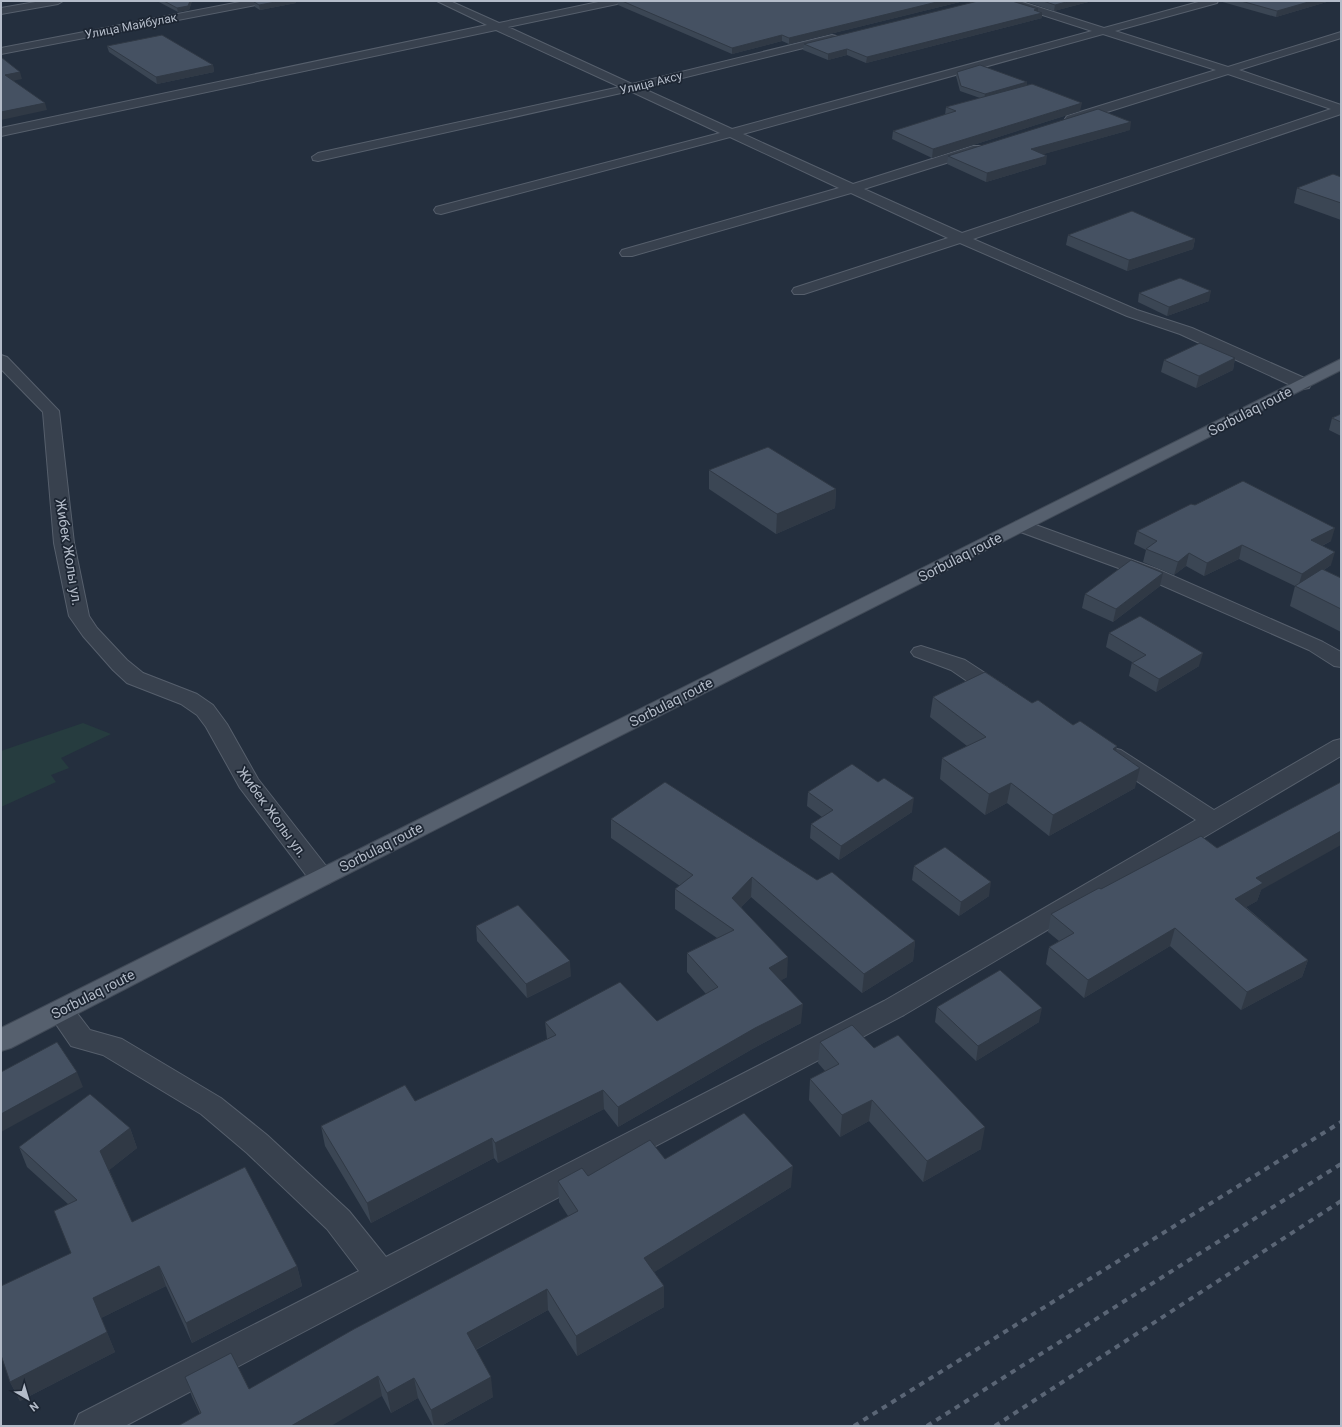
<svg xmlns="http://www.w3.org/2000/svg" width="1342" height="1427" viewBox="0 0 1342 1427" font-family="Roboto,sans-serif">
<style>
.green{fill:#263c3f}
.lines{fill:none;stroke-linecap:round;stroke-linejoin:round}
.street-casing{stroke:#565f6c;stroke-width:2}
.primary-casing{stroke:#414a57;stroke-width:2}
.street{fill:#38414e;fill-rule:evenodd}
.primary{fill:#56606e;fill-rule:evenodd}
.rail{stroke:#5a6575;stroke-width:4;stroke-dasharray:5.5 5.5;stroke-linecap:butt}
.wall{fill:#3b4654}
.shaded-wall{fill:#303945}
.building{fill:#455162;stroke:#303945}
.labels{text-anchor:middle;stroke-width:3.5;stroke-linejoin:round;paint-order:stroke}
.far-street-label{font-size:12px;fill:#b4bcc9;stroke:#1d2633}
.street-label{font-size:14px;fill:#b4bcc9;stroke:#1d2633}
</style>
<rect width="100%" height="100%" fill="#242f3e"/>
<path class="green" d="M 83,723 L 111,734 L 61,758 L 69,768 L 51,775 L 56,782 L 1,807 L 1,751 Z"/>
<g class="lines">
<defs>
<g id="street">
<path d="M 41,1 L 63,1 L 58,4 L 1,14 L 1,8 Z"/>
<path d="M 245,1 L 266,1 L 261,4 L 1,54 L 1,48 Z"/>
<path d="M 437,1 L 450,1 L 499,23 L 603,1 L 622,1 L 617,4 L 508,27 L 632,84 L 832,35 L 836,36 L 837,38 L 836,40 L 642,88 L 732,129 L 1092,31 L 1005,3 L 1004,1 L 1019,1 L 1104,28 L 1202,1 L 1218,1 L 1217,3 L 1115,31 L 1228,67 L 1341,32 L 1341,38 L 1239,70 L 1341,105 L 1341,114 L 973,239 L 1137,310 L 1192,328 L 1309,380 L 1311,384 L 1309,388 L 1303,389 L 1297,388 L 1180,334 L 1127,316 L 960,243 L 804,294 L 794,294 L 792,291 L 794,288 L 948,238 L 851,193 L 632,256 L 622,256 L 620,253 L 622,250 L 839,188 L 730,137 L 441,214 L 436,213 L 434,210 L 436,207 L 720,133 L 630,91 L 318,161 L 313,160 L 312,157 L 318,153 L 620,87 L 496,30 L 1,136 L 1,128 L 487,25 ZM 1103,34 L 1216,70 L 1067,116 L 1065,119 L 1067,122 L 1075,122 L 1228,74 L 1331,109 L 962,233 L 864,189 L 981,152 L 983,149 L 981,146 L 973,146 L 853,184 L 743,134 Z"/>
<path d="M 1,355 L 7,357 L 59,411 L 74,543 L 89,616 L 97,628 L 127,660 L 143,673 L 197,694 L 213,705 L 227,724 L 258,779 L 330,871 L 333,877 L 330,883 L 321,886 L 312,883 L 240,788 L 206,727 L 197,715 L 181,704 L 127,683 L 113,670 L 83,636 L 69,616 L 54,543 L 43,412 L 1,369 Z"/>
<path d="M 1022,520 L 1157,569 L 1323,642 L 1341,652 L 1341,667 L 1334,666 L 1309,650 L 1143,577 L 1015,530 L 1013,526 L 1015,522 Z"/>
<path d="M 921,646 L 965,660 L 1008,688 L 1011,693 L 1008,698 L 1000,700 L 992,698 L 951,670 L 914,656 L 911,652 L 914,648 Z"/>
<path d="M 1341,739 L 1341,756 L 904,1015 L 125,1426 L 74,1426 L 79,1414 L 359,1271 L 327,1229 L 247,1153 L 201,1114 L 103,1055 L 71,1046 L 47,1011 L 50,1004 L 60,1001 L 70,1004 L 90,1030 L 122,1039 L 221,1098 L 267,1135 L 349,1211 L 386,1257 L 884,1001 L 1196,820 L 1105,760 L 1102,755 L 1105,750 L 1113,748 L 1121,750 L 1214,810 L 1333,741 Z"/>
</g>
<path id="primary" d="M 1341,359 L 1341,370 L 330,883 L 11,1048 L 1,1051 L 1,1028 Z"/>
</defs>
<use href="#street" class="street-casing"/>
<use href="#primary" class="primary-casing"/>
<use href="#street" class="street"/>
<use href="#primary" class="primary"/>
<g class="rail">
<path d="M 854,1426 L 1341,1122"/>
<path d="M 927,1426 L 1341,1164"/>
<path d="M 995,1426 L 1341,1201"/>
</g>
</g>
<g class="wall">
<path d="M 157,1 L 192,1 L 189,10 L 178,12 Z"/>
<path d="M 261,1 L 296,1 L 296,3 L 260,10 L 255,7 L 254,2 Z"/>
<path d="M 618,1 L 964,1 L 789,44 L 782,41 L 732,54 L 618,5 Z"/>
<path d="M 1024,1 L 1092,1 L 1054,11 Z"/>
<path d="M 1219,1 L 1330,1 L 1276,17 Z"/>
<path d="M 1038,11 L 1042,13 L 1042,18 L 866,63 L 847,55 L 828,60 L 803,50 L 804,44 Z"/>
<path d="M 107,46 L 213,65 L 214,72 L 157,84 L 109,52 Z"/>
<path d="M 957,72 L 1027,86 L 1080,111 L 932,158 L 892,139 L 893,131 L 945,115 L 946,107 L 980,98 L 960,91 L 956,76 Z"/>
<path d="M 1130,130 L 1043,154 L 1046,164 L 986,182 L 947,164 L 948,156 Z"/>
<path d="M 1341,177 L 1341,220 L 1294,203 L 1297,188 Z"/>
<path d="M 1068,235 L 1195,239 L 1193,249 L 1127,271 L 1066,245 Z"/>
<path d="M 1139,293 L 1209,301 L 1167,316 L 1138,302 Z"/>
<path d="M 1235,358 L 1233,370 L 1196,388 L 1161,372 L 1164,360 Z"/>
<path d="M 1341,414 L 1341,436 L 1329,430 L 1332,418 Z"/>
<path d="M 709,470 L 836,489 L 835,508 L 776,534 L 709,489 Z"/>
<path d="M 1195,505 L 1331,541 L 1322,546 L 1331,565 L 1324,570 L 1341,578 L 1341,632 L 1290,606 L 1295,586 L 1239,559 L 1204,576 L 1186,566 L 1174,575 L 1143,562 L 1146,550 L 1134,544 L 1137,531 Z"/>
<path d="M 1163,573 L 1160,586 L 1113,622 L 1082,608 L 1085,594 Z"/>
<path d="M 1109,633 L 1199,666 L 1156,692 L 1129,676 L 1132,662 L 1106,647 Z"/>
<path d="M 933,697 L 1032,703 L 1073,725 L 1117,746 L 1116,751 L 1135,788 L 1049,836 L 1007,803 L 985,815 L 940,779 L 942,758 L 967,746 L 930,717 Z"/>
<path d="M 808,792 L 912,812 L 839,860 L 810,838 L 811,824 L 822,817 L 807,806 Z"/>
<path d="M 611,819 L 817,880 L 915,941 L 913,961 L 862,993 L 751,897 L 741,907 L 787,977 L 781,980 L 801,1023 L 754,1048 L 618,1127 L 604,1109 L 498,1163 L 494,1158 L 371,1223 L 325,1146 L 321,1126 L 415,1101 L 547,1039 L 545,1022 L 657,1021 L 706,994 L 687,972 L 687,953 L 717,938 L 675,909 L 675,889 L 680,886 L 611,838 Z"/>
<path d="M 914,866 L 989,896 L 959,916 L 912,880 Z"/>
<path d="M 1101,889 L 1261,890 L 1257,901 L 1246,907 L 1308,960 L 1302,977 L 1241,1010 L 1170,946 L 1084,998 L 1046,964 L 1049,947 L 1059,941 L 1048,932 L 1051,914 Z"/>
<path d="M 476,926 L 571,976 L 527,998 L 477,941 Z"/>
<path d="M 937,1007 L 1039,1022 L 976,1061 L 935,1022 Z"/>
<path d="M 820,1042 L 874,1048 L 981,1149 L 923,1182 L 869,1121 L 840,1137 L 809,1100 L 810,1079 L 825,1071 L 818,1063 Z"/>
<path d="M 130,1128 L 137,1148 L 109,1170 L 132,1222 L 297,1266 L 302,1286 L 192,1343 L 166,1286 L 101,1318 L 115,1352 L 20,1401 L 10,1382 L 71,1253 L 68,1204 L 27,1167 L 19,1147 Z"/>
<path d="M 665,1159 L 791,1187 L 654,1272 L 664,1286 L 664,1307 L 577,1356 L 548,1310 L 476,1350 L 493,1397 L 441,1426 L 433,1426 L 418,1398 L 391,1413 L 382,1396 L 200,1414 L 192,1397 L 185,1377 L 249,1389 L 568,1216 L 559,1202 L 558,1181 L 588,1176 Z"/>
</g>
<g class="shaded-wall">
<path d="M 190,1 L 192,1 L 189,10 L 178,12 L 177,8 Z"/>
<path d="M 281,1 L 296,1 L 296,3 L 260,10 L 259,5 Z"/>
<path d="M 941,1 L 964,1 L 789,44 L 789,38 Z"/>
<path d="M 1070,1 L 1092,1 L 1054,11 L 1055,5 Z"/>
<path d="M 1312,1 L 1330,1 L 1276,17 L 1277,11 Z"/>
<path d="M 1038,9 L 1038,14 L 1042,13 L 1042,18 L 866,63 L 867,57 Z"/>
<path d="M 782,35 L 782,41 L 732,54 L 732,48 Z"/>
<path d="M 847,49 L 847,55 L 828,60 L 828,54 Z"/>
<path d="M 213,65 L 214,72 L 157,84 L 156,77 Z"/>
<path d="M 20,72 L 22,79 L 7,82 L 5,75 Z"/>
<path d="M 1027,82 L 1027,87 L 984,99 L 985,94 Z"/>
<path d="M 45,103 L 47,110 L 1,120 L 1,112 Z"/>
<path d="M 1082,103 L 1080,111 L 932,158 L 933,149 Z"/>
<path d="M 1131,122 L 1130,130 L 1030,158 L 1031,149 Z"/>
<path d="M 1047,156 L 1046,164 L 986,182 L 987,173 Z"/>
<path d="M 1195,239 L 1193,249 L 1127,271 L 1129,260 Z"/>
<path d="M 1211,291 L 1209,301 L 1167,316 L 1169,307 Z"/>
<path d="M 1235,358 L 1233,370 L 1196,388 L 1199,376 Z"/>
<path d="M 836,489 L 835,508 L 776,534 L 777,514 Z"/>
<path d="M 1335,528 L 1331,541 L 1307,553 L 1311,540 Z"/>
<path d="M 1242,545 L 1239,559 L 1204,576 L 1207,563 Z"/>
<path d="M 1335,552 L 1331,565 L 1298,587 L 1302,574 Z"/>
<path d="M 1189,553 L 1186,566 L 1174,575 L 1178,562 Z"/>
<path d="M 1163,573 L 1160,586 L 1113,622 L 1116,609 Z"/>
<path d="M 1203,653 L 1199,666 L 1156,692 L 1159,679 Z"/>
<path d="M 1117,746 L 1112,767 L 1113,749 Z"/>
<path d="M 1140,768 L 1135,788 L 1049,836 L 1053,815 Z"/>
<path d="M 1011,783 L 1007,803 L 985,815 L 989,794 Z"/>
<path d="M 914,798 L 912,812 L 839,860 L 841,846 Z"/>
<path d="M 1341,830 L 1341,845 L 1261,890 L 1257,901 L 1230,916 L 1235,899 L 1256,878 Z"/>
<path d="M 752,877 L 751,897 L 731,917 L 732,898 Z"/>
<path d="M 991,882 L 989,896 L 959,916 L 961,902 Z"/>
<path d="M 1175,928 L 1170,946 L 1084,998 L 1088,980 Z"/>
<path d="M 915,941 L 913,961 L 862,993 L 864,974 Z"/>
<path d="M 788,957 L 787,977 L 768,988 L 769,968 Z"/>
<path d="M 1308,960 L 1302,977 L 1241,1010 L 1247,992 Z"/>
<path d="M 570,961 L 571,976 L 527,998 L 526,984 Z"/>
<path d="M 803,1004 L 801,1023 L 754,1048 L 618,1127 L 618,1107 L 755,1028 Z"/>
<path d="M 1042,1008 L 1039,1022 L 976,1061 L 978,1046 Z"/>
<path d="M 77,1072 L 83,1087 L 1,1132 L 1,1114 Z"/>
<path d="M 603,1090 L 604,1109 L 498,1163 L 495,1143 Z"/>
<path d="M 872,1100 L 869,1121 L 840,1137 L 842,1115 Z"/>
<path d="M 985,1127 L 981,1149 L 923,1182 L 927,1161 Z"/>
<path d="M 130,1128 L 137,1148 L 108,1171 L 100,1151 Z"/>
<path d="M 492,1138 L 494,1158 L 371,1223 L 367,1203 Z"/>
<path d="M 793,1166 L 791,1187 L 645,1278 L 644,1258 Z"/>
<path d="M 159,1266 L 166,1286 L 101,1318 L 93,1298 Z"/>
<path d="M 297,1266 L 302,1286 L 192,1343 L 186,1323 Z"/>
<path d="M 664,1286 L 664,1307 L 577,1356 L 576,1336 Z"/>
<path d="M 547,1289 L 548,1310 L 469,1353 L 467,1333 Z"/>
<path d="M 107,1332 L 115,1352 L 20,1401 L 10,1382 Z"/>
<path d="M 378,1376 L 382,1396 L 331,1426 L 291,1426 Z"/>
<path d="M 491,1377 L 493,1397 L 441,1426 L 434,1426 L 431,1410 Z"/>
<path d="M 414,1378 L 418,1398 L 391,1413 L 387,1393 Z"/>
</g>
<g class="building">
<path d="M 164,1 L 190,1 L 188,6 L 177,8 Z"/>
<path d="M 261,1 L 281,1 L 259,5 L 254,2 Z"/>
<path d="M 622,1 L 941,1 L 789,38 L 782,35 L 732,48 Z"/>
<path d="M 978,1 L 1012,1 L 1038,9 L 1034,10 L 1042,13 L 867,57 L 847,49 L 828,54 L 804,44 Z"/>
<path d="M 1043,1 L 1070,1 L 1055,5 Z"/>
<path d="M 1241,1 L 1312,1 L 1277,11 Z"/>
<path d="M 162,35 L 213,65 L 156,77 L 107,46 Z"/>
<path d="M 1,57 L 20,72 L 5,75 L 45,103 L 1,112 Z"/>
<path d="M 980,65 L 1027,82 L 985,94 L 961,86 L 957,72 Z"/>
<path d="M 1032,84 L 1082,103 L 933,149 L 893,131 L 956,111 L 946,107 Z"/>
<path d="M 1098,109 L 1131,122 L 1031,149 L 1047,156 L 987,173 L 948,156 Z"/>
<path d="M 1333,174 L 1341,177 L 1341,203 L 1297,188 Z"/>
<path d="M 1132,211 L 1195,239 L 1129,260 L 1068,235 Z"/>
<path d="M 1180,278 L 1211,291 L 1169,307 L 1139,293 Z"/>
<path d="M 1200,343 L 1235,358 L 1199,376 L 1164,360 Z"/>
<path d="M 1341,414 L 1341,422 L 1332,418 Z"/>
<path d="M 768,447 L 836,489 L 777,514 L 709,470 Z"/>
<path d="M 1243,481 L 1335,528 L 1311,540 L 1335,552 L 1302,574 L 1242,545 L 1207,563 L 1189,553 L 1178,562 L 1146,549 L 1157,541 L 1137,531 L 1191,504 L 1195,505 Z"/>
<path d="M 1131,560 L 1163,573 L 1116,609 L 1085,594 Z"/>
<path d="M 1322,569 L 1341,578 L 1341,609 L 1295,586 Z"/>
<path d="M 1140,616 L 1203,653 L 1159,679 L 1132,663 L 1146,655 L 1109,633 Z"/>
<path d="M 985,672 L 1032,703 L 1038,700 L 1073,725 L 1080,721 L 1117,746 L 1113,749 L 1140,768 L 1053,815 L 1011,783 L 989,794 L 942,758 L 986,737 L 933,697 Z"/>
<path d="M 852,764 L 878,782 L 884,778 L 914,798 L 841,846 L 811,824 L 833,810 L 808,792 Z"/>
<path d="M 665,782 L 817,880 L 832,872 L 915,941 L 864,974 L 752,877 L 732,898 L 788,957 L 769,968 L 803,1004 L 755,1028 L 618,1107 L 603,1090 L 495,1143 L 492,1138 L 367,1203 L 321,1126 L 405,1085 L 415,1101 L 556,1035 L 545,1022 L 620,982 L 657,1021 L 718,987 L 687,953 L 734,930 L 675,889 L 693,875 L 611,819 Z"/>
<path d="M 1341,782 L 1341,831 L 1256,878 L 1263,883 L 1235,899 L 1308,960 L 1247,992 L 1175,928 L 1088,980 L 1049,947 L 1074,933 L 1051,914 L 1099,888 L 1101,889 L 1201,836 L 1217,848 Z"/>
<path d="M 945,847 L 991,882 L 961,902 L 914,866 Z"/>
<path d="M 518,905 L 570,961 L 526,984 L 476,926 Z"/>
<path d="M 1000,970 L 1042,1008 L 978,1046 L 937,1007 Z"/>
<path d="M 852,1025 L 874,1048 L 898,1035 L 985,1127 L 927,1161 L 872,1100 L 842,1115 L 810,1079 L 839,1064 L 820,1042 Z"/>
<path d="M 57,1042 L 77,1072 L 1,1114 L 1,1072 Z"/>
<path d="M 90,1094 L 130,1128 L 100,1151 L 132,1222 L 245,1167 L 297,1266 L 186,1323 L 159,1266 L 93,1298 L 107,1332 L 10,1382 L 1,1355 L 1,1286 L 71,1253 L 54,1211 L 77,1200 L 19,1147 Z"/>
<path d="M 744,1113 L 793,1166 L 644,1258 L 664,1286 L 576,1336 L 547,1289 L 467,1333 L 491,1377 L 431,1410 L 414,1378 L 387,1393 L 378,1376 L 291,1426 L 178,1426 L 201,1413 L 185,1377 L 231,1353 L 249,1389 L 354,1329 L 578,1211 L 558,1181 L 582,1168 L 588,1176 L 650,1140 L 665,1159 Z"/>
</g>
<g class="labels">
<g class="far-street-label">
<text transform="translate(131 26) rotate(-11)" y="4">Улица Майбулак</text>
<text transform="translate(651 83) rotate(-14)" y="4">Улица Аксу</text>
</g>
<g class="street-label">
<text transform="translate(1250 411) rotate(-27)" y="5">Sorbulaq route</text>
<text transform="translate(69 552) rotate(81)" y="5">Жибек Жолы ул.</text>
<text transform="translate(960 557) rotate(-27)" y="5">Sorbulaq route</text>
<text transform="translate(671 702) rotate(-27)" y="5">Sorbulaq route</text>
<text transform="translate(272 812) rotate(54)" y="5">Жибек Жолы ул.</text>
<text transform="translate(381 847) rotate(-27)" y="5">Sorbulaq route</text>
<text transform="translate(93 994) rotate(-27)" y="5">Sorbulaq route</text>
</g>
</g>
<rect width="1342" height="1427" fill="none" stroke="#b4bcc9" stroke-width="4"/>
<g transform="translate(28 1399) rotate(142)" stroke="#1d2633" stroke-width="3" paint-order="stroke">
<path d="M0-3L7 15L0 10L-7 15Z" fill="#b4bcc9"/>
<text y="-6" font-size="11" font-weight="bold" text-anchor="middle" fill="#b4bcc9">N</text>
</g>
</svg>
